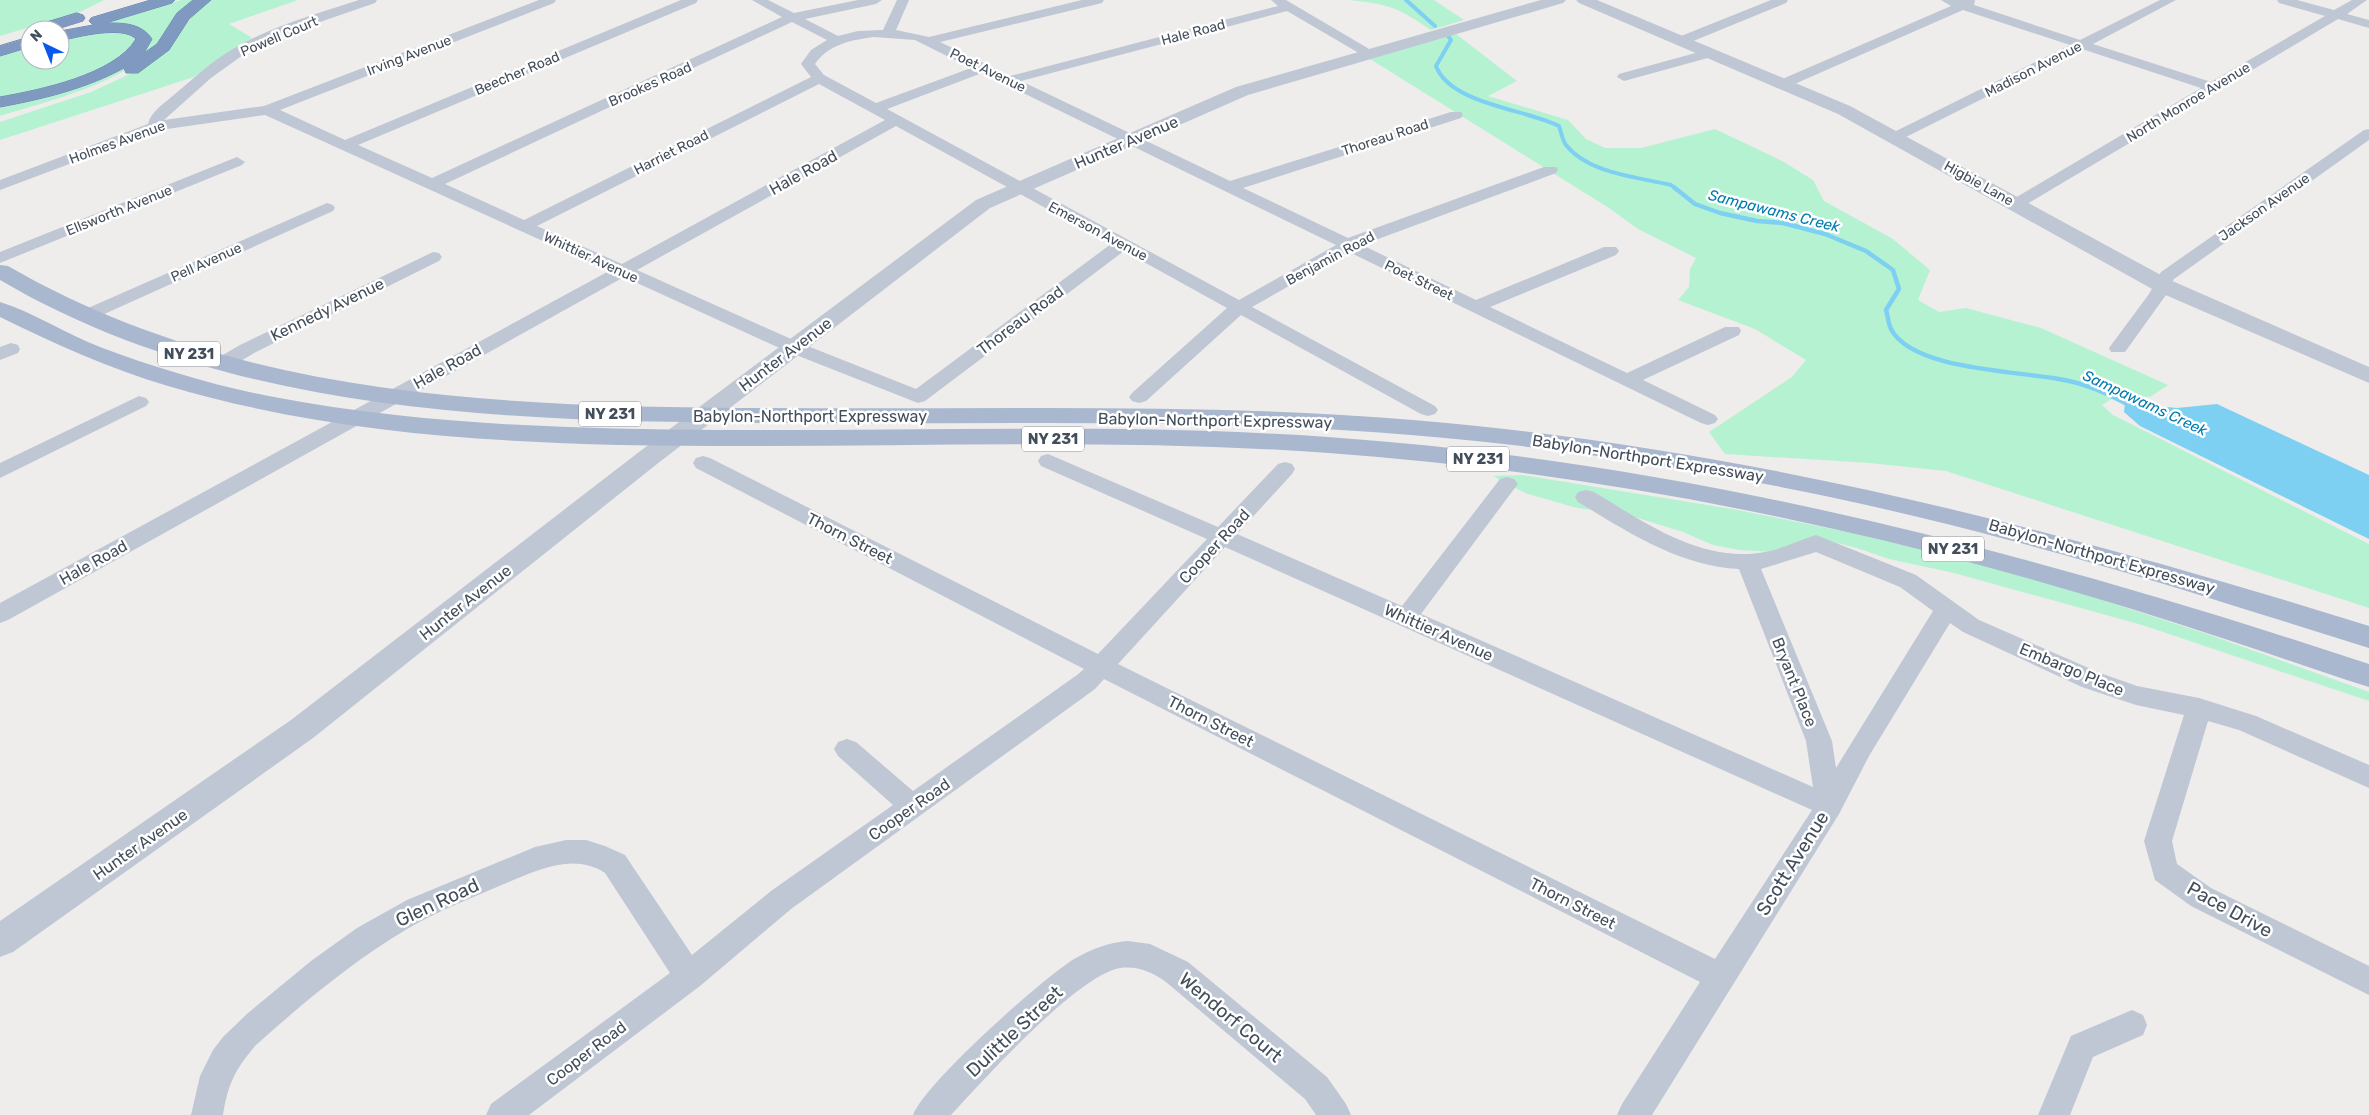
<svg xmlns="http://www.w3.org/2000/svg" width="2369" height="1115" viewBox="0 0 2369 1115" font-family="Rubik,sans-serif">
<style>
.green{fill:#b5f2d2}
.water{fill:#7ed0f3}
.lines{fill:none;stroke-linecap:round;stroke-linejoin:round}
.stream-far1{stroke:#7ed0f3;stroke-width:4}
.stream{stroke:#7ed0f3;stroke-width:4.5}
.motorway-casing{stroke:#6a84ac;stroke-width:1}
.minor{fill:#bec7d3;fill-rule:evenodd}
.tertiary{fill:#bec7d3;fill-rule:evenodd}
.primary{fill:#a9b8ce;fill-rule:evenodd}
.motorway{fill:#7f99c0;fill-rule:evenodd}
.labels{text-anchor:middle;stroke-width:5;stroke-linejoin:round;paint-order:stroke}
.far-street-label{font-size:14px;fill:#434e5b;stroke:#fff}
.far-water-label{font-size:15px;font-style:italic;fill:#007cb1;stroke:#fff}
.shield{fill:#fff;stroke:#7b838c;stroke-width:1}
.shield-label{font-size:15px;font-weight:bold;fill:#434e5b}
.street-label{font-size:16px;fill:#434e5b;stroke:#fff}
.near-street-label{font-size:19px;fill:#434e5b;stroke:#fff}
</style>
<rect width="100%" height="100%" fill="#efecec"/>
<g class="green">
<path d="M 0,0 L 104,0 L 80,12 L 0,36 Z"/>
<path d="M 181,0 L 201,0 C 188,15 175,33 160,46 C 116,85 55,99 0,116 L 0,104 L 71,87 L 151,40 C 143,22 115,27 98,26 Z"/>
<path d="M 211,0 L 298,0 L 229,24 L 252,38 L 194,77 L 0,140 L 0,122 L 91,92 L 132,73 L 161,55 L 198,9 Z"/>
<path d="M 1348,0 L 1434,0 L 1464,20 L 1431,30 C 1397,7 1389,4 1348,0 Z"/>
<path d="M 109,30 L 127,32 L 135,36 L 138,42 L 115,63 L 60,86 L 0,99 L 0,56 L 30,48 L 30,60 L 60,60 L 60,39 Z"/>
<path d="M 1456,34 L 1517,81 L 1488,96 L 1568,120 L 1586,139 L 1605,148 L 1641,148 L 1715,129 L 1784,162 L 1813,180 L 1824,201 L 1893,239 L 1930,270 L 1918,300 L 1939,312 L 1966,308 L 2041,328 L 2168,385 L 2150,397 L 2118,395 L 2102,405 L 2113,415 L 2369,544 L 2369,608 L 1946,471 L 1870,463 L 1725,454 L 1709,432 L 1792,377 L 1806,360 L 1755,329 L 1678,300 L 1689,287 L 1690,269 L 1696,258 L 1638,229 L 1609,208 L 1370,59 Z"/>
<path d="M 1522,475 L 1738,510 L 1857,534 L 2015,572 L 2207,634 L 2358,688 L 2369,692 L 2369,701 L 2142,625 L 1954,573 L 1889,559 L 1857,548 L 1825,540 L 1773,552 L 1739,550 L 1713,545 L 1683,532 L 1625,514 L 1577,508 L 1525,493 L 1493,476 Z"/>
</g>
<path class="water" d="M 2125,403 L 2177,408 L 2217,404 L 2369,475 L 2369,539 L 2140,426 L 2124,412 Z"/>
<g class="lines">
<g class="stream-far1">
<path d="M 1406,0 L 1435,26"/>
<path d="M 1448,36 L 1451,40 L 1436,66 C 1450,104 1525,109 1559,126 C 1561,131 1562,140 1566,145 C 1589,174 1638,177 1671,185 L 1677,190"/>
</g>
<path class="stream" d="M 1675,188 L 1695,204 L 1720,213 L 1757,221 L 1783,223 L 1825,234 L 1866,251 L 1893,270 L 1899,289 L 1886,310 C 1888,316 1888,323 1891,329 C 1912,370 2018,371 2059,379 C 2085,383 2108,394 2131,406"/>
<defs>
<g id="motorway">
<path d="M 151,0 L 175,0 L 172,3 L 106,23 C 124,23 141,23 152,39 L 144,53 L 157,44 L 177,13 L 193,0 L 211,0 L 189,19 L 169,50 L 138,73 L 126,73 L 124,68 C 85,89 43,99 0,107 L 0,97 C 39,90 114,75 136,39 C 123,25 77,37 60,41 L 60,31 L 93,25 L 89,21 L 91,18 Z"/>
<path d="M 77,13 L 83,15 L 85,18 L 83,21 L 54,30 L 29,30 L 31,27 Z"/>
<path d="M 30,37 L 30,47 L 0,56 L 0,46 Z"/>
</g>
</defs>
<use href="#motorway" class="motorway-casing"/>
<g class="minor">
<path d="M 359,0 L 377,0 L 375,3 L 291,32 L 243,55 L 211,78 L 164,120 L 264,106 L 539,0 L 556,0 L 554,3 L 280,110 L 345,140 L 681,0 L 698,0 L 696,3 L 358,145 L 432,178 L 782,17 L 752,0 L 768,0 L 794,13 L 858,0 L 882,0 L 876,4 L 805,19 L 838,36 L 858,31 L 883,30 L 897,0 L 909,0 L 896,30 L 929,37 L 1082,0 L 1104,0 L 1102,3 L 940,42 L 1010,76 L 1278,6 L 1271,0 L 1286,0 L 1376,53 L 1374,56 L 1364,56 L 1287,11 L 1021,81 L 1230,181 L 1451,112 L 1461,112 L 1463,115 L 1461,118 L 1243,188 L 1348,238 L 1544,167 L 1556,167 L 1558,170 L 1556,173 L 1362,245 L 1476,300 L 1604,247 L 1616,247 L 1619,251 L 1616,255 L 1490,307 L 1627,373 L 1725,327 L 1739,327 L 1741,331 L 1739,335 L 1643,380 L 1715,415 L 1718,419 L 1715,423 L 1708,425 L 1701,423 L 1349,252 L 1252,307 L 1435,406 L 1438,410 L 1435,414 L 1428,416 L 1421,414 L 1241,315 L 1146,401 L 1139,403 L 1132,401 L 1129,397 L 1132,393 L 1227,308 L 1124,251 L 925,401 L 918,403 L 786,351 L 624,277 L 8,620 L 0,623 L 0,603 L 609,271 L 265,115 L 160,130 L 0,190 L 0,180 L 148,124 C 151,111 165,103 175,94 C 194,78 212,61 233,49 C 272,26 316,14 359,0 ZM 792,22 L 827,40 L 811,50 L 801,64 L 811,77 L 524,220 L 445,184 ZM 874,37 L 915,40 L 971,68 L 876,103 L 824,75 L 815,64 C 829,44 851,40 874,37 ZM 982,73 L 1336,245 L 1239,300 L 887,109 ZM 819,84 L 885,120 L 622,264 L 537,226 ZM 896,126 L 1111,244 L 916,389 L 800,343 L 637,270 Z"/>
<path d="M 1771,0 L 1788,0 L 1786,3 L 1686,44 L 1676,44 L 1674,41 L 1676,38 Z"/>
<path d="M 1941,0 L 1975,0 L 1974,5 L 2080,40 L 2160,0 L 2176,0 L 2093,44 L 2211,82 L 2325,16 L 2279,3 L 2277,0 L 2297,0 L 2334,10 L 2352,0 L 2367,0 L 2347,14 L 2369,20 L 2369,28 L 2338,19 L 2022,207 L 2010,207 L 2008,204 L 2010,201 L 2201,88 L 2082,49 L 1900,140 L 1890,140 L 1887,137 L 1890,134 L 2070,45 L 1963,10 L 1790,86 L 1780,86 L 1778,83 L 1780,80 L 1951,6 Z"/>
<path d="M 1710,49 L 1715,50 L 1717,53 L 1715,56 L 1624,81 L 1617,77 L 1619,74 Z"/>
<path d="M 2369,129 L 2369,140 L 2174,279 L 2166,295 L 2125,352 L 2111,352 L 2109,348 L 2149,294 L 2161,272 L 2364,130 Z"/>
<path d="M 237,157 L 245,162 L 242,165 L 0,263 L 0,252 Z"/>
<path d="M 327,203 L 333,205 L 335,208 L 333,211 L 91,320 L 79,320 L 76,316 L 79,312 Z"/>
<path d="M 433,252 L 439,253 L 442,257 L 439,261 L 254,353 C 242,360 230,370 216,367 L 213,363 L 216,359 L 240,345 Z"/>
<path d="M 11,343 L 18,345 L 20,349 L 18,353 L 0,360 L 0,347 Z"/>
<path d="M 139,396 L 146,398 L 149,402 L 146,406 L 0,478 L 0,463 Z"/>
<path d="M 1048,454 L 1218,527 L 1278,464 L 1285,462 L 1292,464 L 1295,469 L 1292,474 L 1237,534 L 1402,606 L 1500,479 L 1507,477 L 1514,479 L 1518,484 L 1514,489 L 1421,614 L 1813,787 L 1806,741 L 1739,569 C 1679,566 1628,532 1578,502 L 1575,497 L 1578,492 L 1586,490 L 1594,492 C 1644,522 1702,564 1765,552 C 1783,549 1799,540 1816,535 L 1916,575 L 1979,620 L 2100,673 L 2137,686 L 2199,698 L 2256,716 L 2369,765 L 2369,788 L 2239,730 L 2208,721 L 2172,841 L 2177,864 L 2211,888 L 2369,966 L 2369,995 L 2191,906 L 2155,880 L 2144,841 L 2184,715 L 2136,705 L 2082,687 L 1963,632 L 1950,623 L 1869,756 L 1839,814 L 1652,1115 L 1617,1115 L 1622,1104 L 1700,982 L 1104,679 L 1095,689 L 791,909 L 700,986 L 529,1115 L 486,1115 L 491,1104 L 670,973 L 605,873 C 573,852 536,871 504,884 C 471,898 438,911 407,929 C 353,961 303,1003 256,1045 C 235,1069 228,1084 223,1115 L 191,1115 L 200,1076 L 213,1050 L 223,1037 L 248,1013 L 311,961 L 357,928 L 407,900 L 535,847 L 566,840 L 586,840 L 605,846 L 625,855 L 692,955 L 771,891 L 893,805 L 838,756 L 834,749 L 838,742 L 847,739 L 856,742 L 913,791 L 1077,675 L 1084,669 L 696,468 L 693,463 L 696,458 L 703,456 L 710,458 L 1098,654 L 1207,539 L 1041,466 L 1038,461 L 1041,456 ZM 1225,547 L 1812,810 L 1715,959 L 1118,664 ZM 1816,552 L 1900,587 L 1933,611 L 1836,768 L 1832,741 L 1761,569 Z"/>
<path d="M 1128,941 L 1150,944 L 1188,962 L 1327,1077 L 1346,1104 L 1351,1115 L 1316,1115 L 1305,1099 L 1166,982 C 1152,972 1138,966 1120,968 C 1078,975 982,1081 951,1115 L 913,1115 C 926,1082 1041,980 1074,959 C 1090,950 1109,942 1128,941 Z"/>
<path d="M 2132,1010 L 2143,1015 L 2147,1025 L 2143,1035 L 2093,1057 L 2070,1115 L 2038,1115 L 2071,1036 Z"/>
</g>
<g class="tertiary">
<path d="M 1541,0 L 1566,0 L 1563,3 L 1248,95 L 990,208 L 657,464 L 313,738 L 13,952 L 0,957 L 0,921 L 291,720 L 639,452 L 976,200 L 1236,87 Z"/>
<path d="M 1576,0 L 1597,0 L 1850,106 L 2170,280 L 2369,367 L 2369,383 L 2154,290 L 1838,114 L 1579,3 Z"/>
</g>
<g class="primary">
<path d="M 0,265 L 8,266 C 239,400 512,407 772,408 C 985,410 1200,402 1413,420 C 1740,447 2056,528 2369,626 L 2369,648 C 2253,612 2138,574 2020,543 C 1821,489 1616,452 1411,435 C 1201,417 990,425 779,423 C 519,422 231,416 0,280 Z"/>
<path d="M 0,302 C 35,313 66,334 100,347 C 156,368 215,386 274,397 C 422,425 572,429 722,430 C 924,431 1127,423 1328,437 C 1688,462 2028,551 2369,664 L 2369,687 C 2323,673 2277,656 2231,641 C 2150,614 2069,589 1987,567 C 1772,509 1552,469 1329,453 C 1123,438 916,447 710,446 C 529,445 343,438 168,386 C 110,369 55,344 0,317 Z"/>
</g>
<use href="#motorway" class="motorway"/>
</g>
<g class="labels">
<g class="far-street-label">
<text transform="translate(1193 32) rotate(-15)" y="5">Hale Road</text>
<text transform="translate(279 36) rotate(-23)" y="5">Powell Court</text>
<text transform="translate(409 55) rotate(-21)" y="5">Irving Avenue</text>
<text transform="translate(2033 69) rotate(-27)" y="5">Madison Avenue</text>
<text transform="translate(988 70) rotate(26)" y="5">Poet Avenue</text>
<text transform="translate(517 73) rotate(-23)" y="5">Beecher Road</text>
<text transform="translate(650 84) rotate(-24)" y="5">Brookes Road</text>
<text transform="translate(2188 102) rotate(-31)" y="5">North Monroe Avenue</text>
<text transform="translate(1385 137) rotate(-18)" y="5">Thoreau Road</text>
<text transform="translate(117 142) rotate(-20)" y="5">Holmes Avenue</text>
<text transform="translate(671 152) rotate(-27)" y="5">Harriet Road</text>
<text transform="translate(1979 183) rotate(29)" y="5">Higbie Lane</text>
<text transform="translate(2264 207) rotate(-35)" y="5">Jackson Avenue</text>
<text transform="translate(119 210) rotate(-22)" y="5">Ellsworth Avenue</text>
<text transform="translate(1098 231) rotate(28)" y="5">Emerson Avenue</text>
<text transform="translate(591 257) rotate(25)" y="5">Whittier Avenue</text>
<text transform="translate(1330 258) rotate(-28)" y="5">Benjamin Road</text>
<text transform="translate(206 262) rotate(-24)" y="5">Pell Avenue</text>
<text transform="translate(1419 280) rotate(26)" y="5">Poet Street</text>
</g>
<g class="far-water-label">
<text transform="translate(1774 211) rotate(14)" y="5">Sampawams Creek</text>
<text transform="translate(2145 403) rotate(25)" y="5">Sampawams Creek</text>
</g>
<g class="shield">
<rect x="158" y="341.5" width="62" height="25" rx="4"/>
<rect x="579" y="401.5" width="62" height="25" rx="4"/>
<rect x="1022" y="426.5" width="62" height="25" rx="4"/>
<rect x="1447" y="446.5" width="62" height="25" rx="4"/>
<rect x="1922" y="536.5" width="62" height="25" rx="4"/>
</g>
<g class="shield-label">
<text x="189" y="359">NY 231</text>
<text x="610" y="419">NY 231</text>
<text x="1053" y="444">NY 231</text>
<text x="1478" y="464">NY 231</text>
<text x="1953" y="554">NY 231</text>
</g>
<g class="street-label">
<text transform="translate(1126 142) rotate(-23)" y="6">Hunter Avenue</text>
<text transform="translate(803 172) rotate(-29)" y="6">Hale Road</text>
<text transform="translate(327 309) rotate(-26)" y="6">Kennedy Avenue</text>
<text transform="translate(1020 320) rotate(-37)" y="6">Thoreau Road</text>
<text transform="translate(785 354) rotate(-37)" y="6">Hunter Avenue</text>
<text transform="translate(447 366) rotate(-29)" y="6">Hale Road</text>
<text x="810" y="422">Babylon-Northport Expressway</text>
<text transform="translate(1215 420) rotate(1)" y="6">Babylon-Northport Expressway</text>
<text transform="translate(1648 458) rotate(9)" y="6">Babylon-Northport Expressway</text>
<text transform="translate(850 538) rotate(27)" y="6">Thorn Street</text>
<text transform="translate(1214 546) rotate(-47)" y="6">Cooper Road</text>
<text transform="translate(2102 556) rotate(16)" y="6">Babylon-Northport Expressway</text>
<text transform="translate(93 562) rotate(-29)" y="6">Hale Road</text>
<text transform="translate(465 602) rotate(-38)" y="6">Hunter Avenue</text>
<text transform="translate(1439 632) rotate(24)" y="6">Whittier Avenue</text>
<text transform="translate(2072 669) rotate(23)" y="6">Embargo Place</text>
<text transform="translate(1795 682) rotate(68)" y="6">Bryant Place</text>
<text transform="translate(1211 721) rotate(27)" y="6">Thorn Street</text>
<text transform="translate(909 809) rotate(-35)" y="6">Cooper Road</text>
<text transform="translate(140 844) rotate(-35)" y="6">Hunter Avenue</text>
<text transform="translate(1573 903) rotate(27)" y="6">Thorn Street</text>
<text transform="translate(586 1053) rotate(-37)" y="6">Cooper Road</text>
</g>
<g class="near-street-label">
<text transform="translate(1792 863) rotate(-58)" y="7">Scott Avenue</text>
<text transform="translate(437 902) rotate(-25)" y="7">Glen Road</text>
<text transform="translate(2230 909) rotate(29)" y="7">Pace Drive</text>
<text transform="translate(1231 1017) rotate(40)" y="7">Wendorf Court</text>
<text transform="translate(1014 1031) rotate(-43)" y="7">Dulittle Street</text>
</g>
</g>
<g transform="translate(45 45) rotate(317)"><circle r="24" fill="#ffffff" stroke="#b4b8bd"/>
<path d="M0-4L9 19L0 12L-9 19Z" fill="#0a58eb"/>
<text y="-8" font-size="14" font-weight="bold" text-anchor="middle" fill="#434e5b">N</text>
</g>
</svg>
